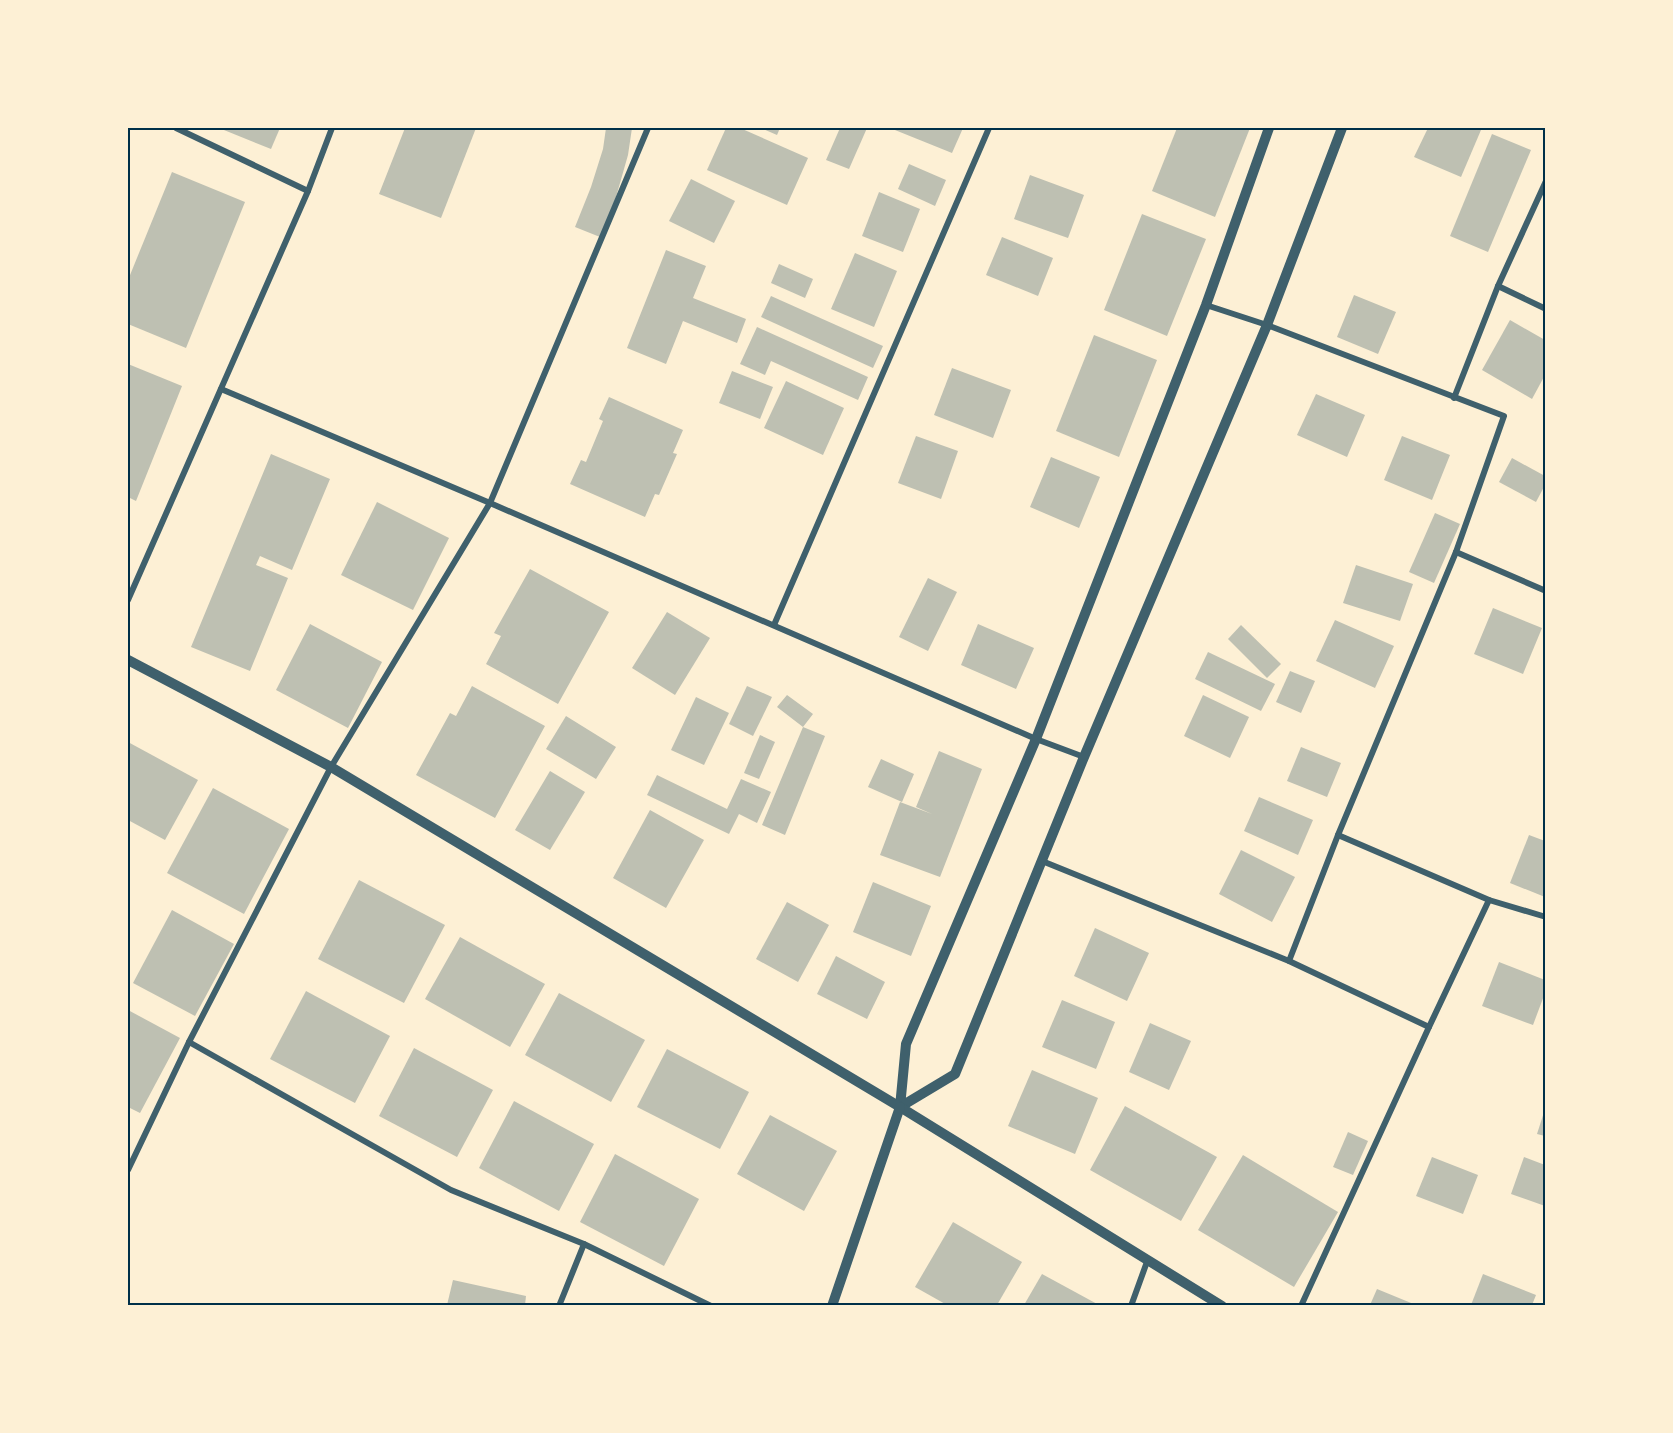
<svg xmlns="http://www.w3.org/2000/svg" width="1673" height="1433" viewBox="0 0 1673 1433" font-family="Literata,serif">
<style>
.building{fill:#bec0b2}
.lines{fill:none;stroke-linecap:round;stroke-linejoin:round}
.minor{stroke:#3f606c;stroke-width:6}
.tertiary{stroke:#3f606c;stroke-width:10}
.neatline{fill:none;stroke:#003049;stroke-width:2}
</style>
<rect width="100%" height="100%" fill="#fdf0d5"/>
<g class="building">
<path d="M 219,128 L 280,128 L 271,149 Z"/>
<path d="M 405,128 L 476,128 L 441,218 L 379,194 Z"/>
<path d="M 606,128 L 632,128 L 628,155 L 616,197 L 600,237 L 575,227 L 591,187 L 603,149 Z"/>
<path d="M 726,128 L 740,128 L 808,158 L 787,205 L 707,170 Z"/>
<path d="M 761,128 L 780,128 L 777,135 Z"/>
<path d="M 840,128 L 867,128 L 849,169 L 826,160 Z"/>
<path d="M 890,128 L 963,128 L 952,153 Z"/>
<path d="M 1177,128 L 1250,128 L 1215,217 L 1152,191 Z"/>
<path d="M 1428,128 L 1476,128 L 1481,130 L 1461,177 L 1414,157 Z"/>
<path d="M 1492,134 L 1531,150 L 1488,252 L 1450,236 Z"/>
<path d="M 909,164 L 946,180 L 935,206 L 898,189 Z"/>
<path d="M 172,172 L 245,202 L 186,348 L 128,324 L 128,280 Z"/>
<path d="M 1030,175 L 1084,195 L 1068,238 L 1014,219 Z"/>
<path d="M 691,179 L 735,201 L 714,243 L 669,221 Z"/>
<path d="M 879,192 L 920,209 L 903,252 L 862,236 Z"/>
<path d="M 1142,214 L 1206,239 L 1167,336 L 1104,310 Z"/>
<path d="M 1002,237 L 1053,258 L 1038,296 L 986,275 Z"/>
<path d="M 666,250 L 706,266 L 693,298 L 746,319 L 737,343 L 683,321 L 666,364 L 627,348 Z"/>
<path d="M 855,253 L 897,271 L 874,327 L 831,309 Z"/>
<path d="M 779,264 L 813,279 L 805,298 L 771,283 Z"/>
<path d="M 1354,295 L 1396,312 L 1378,354 L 1337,337 Z"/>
<path d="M 771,296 L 883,346 L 873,368 L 761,317 Z"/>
<path d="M 1510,320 L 1545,340 L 1545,375 L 1532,399 L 1482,370 Z"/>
<path d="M 757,327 L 868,377 L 858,400 L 771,361 L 765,375 L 740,364 Z"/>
<path d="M 1094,335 L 1157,360 L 1119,457 L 1056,431 Z"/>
<path d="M 128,364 L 182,386 L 136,501 L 128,497 Z"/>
<path d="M 952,368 L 1011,390 L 993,438 L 934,415 Z"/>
<path d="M 732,371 L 773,387 L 760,419 L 719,403 Z"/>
<path d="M 786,381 L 844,408 L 823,455 L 764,428 Z"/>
<path d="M 1316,394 L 1365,415 L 1347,457 L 1297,435 Z"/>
<path d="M 609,397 L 683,430 L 673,453 L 677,454 L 659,495 L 655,494 L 645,517 L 570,484 L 581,460 L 586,462 L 603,421 L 599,419 Z"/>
<path d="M 916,436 L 958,451 L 941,499 L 898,483 Z"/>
<path d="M 1402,436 L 1450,455 L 1432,500 L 1384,480 Z"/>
<path d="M 271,454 L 330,479 L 292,570 L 260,556 L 256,565 L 288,578 L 250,671 L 191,647 Z"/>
<path d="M 1051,457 L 1100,477 L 1079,528 L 1030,507 Z"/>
<path d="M 1512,458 L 1545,476 L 1545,485 L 1536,502 L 1499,482 Z"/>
<path d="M 377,502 L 449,538 L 413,610 L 341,575 Z"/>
<path d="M 1435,513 L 1460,524 L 1434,583 L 1409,572 Z"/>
<path d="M 1356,565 L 1413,584 L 1400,621 L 1343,603 Z"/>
<path d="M 530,569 L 609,612 L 558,704 L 486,664 L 501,636 L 494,633 Z"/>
<path d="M 928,578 L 957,592 L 928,651 L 899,637 Z"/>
<path d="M 1493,608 L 1542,628 L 1523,674 L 1474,654 Z"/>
<path d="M 667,612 L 710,638 L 675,695 L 632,668 Z"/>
<path d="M 1335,620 L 1394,646 L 1375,688 L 1316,661 Z"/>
<path d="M 310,624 L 382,662 L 348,728 L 276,690 Z"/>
<path d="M 978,624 L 1034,648 L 1016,689 L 961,665 Z"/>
<path d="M 1241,625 L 1281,664 L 1267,678 L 1228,639 Z"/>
<path d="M 1208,652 L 1275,684 L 1261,711 L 1195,679 Z"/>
<path d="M 1290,671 L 1315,681 L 1301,713 L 1276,702 Z"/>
<path d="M 472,686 L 545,726 L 495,818 L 416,775 L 450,713 L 456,716 Z"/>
<path d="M 747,686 L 772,697 L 753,736 L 729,724 Z"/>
<path d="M 787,695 L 813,714 L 803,727 L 825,736 L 785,835 L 762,825 L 803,727 L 777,707 Z"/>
<path d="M 1203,695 L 1249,717 L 1230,758 L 1184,736 Z"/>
<path d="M 696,697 L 729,713 L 704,765 L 671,750 Z"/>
<path d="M 566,716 L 616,747 L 596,779 L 546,749 Z"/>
<path d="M 760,735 L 775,742 L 759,779 L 744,773 Z"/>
<path d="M 128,742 L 198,780 L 165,840 L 128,820 Z"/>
<path d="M 1301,747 L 1341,763 L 1327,797 L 1287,781 Z"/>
<path d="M 939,751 L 982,769 L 940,877 L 880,855 L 900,802 L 932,814 L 916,807 Z"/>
<path d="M 881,759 L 914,774 L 902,802 L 868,787 Z"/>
<path d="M 550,771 L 585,792 L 550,850 L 515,830 Z"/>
<path d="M 657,775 L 727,809 L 741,779 L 771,792 L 757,823 L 739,814 L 729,834 L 647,795 Z"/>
<path d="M 213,788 L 289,829 L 244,914 L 167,873 Z"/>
<path d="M 1259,797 L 1313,820 L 1298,855 L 1244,831 Z"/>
<path d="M 650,810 L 704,840 L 666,908 L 613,878 Z"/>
<path d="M 1529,835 L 1545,841 L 1545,897 L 1510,883 Z"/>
<path d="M 1241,850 L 1295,877 L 1272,922 L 1219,894 Z"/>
<path d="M 359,880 L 445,925 L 404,1003 L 318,959 Z"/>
<path d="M 873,882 L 931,906 L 911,956 L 853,932 Z"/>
<path d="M 787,902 L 829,925 L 798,982 L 756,959 Z"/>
<path d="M 172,910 L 234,944 L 195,1016 L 133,983 Z"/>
<path d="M 1095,928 L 1149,953 L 1127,1001 L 1074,976 Z"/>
<path d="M 460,937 L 545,984 L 510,1047 L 425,999 Z"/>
<path d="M 836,956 L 885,982 L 867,1019 L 817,994 Z"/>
<path d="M 1499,962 L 1545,980 L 1545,993 L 1533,1025 L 1482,1006 Z"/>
<path d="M 306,991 L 390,1036 L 355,1103 L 270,1059 Z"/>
<path d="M 559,993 L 645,1040 L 611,1102 L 525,1055 Z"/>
<path d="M 1062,1000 L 1115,1022 L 1096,1069 L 1042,1047 Z"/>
<path d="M 128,1010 L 180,1038 L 140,1113 L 128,1107 Z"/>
<path d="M 1150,1023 L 1191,1041 L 1169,1090 L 1129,1072 Z"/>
<path d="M 414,1048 L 493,1090 L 457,1157 L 379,1116 Z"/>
<path d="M 667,1049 L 749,1092 L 720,1149 L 637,1107 Z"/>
<path d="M 1032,1070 L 1098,1098 L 1075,1154 L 1008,1126 Z"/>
<path d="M 514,1101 L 594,1144 L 559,1211 L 479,1168 Z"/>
<path d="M 1125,1106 L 1217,1157 L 1181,1221 L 1090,1170 Z"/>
<path d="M 1545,1109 L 1545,1136 L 1537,1134 Z"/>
<path d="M 770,1115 L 837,1151 L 804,1211 L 737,1174 Z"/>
<path d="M 1348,1132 L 1368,1141 L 1353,1175 L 1333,1167 Z"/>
<path d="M 615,1154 L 699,1199 L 664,1266 L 580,1222 Z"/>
<path d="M 1243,1155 L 1338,1212 L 1294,1287 L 1198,1230 Z"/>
<path d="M 1432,1157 L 1478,1175 L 1463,1214 L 1416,1196 Z"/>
<path d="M 1524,1157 L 1545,1165 L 1545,1206 L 1511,1194 Z"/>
<path d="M 953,1222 L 1022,1262 L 997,1305 L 947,1305 L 915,1287 Z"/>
<path d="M 1042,1274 L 1099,1305 L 1024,1305 Z"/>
<path d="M 1483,1274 L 1536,1295 L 1532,1305 L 1471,1305 Z"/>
<path d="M 453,1280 L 526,1296 L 525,1305 L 447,1305 Z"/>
<path d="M 1377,1289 L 1416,1305 L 1370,1305 Z"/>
</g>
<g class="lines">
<g class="minor">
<path d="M 176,128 L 308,191"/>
<path d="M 1498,286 L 1546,309"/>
<path d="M 1206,305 L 1267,325 L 1504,416 L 1456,552 L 1338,835 L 1289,961"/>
<path d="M 221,389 L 490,503 L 1036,739 L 1084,757"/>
<path d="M 1454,398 L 1498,286 L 1546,181"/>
<path d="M 1456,552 L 1546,591"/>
<path d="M 128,600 L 308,191 L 332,128"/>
<path d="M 774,625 L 989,128"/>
<path d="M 1338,835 L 1489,900 L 1546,917"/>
<path d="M 1042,861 L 1289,961 L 1429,1027"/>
<path d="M 189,1042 L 451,1190 L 584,1244 L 711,1306"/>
<path d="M 128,1170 L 189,1042 L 331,767 L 490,503 L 648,128"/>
<path d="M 559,1306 L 584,1244"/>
<path d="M 1131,1306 L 1148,1259"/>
<path d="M 1301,1306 L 1429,1027 L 1489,900"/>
</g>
<g class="tertiary">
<path d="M 1269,128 L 1206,305 L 1036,739 L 906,1044 L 900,1107 L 955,1074 L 1084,757 L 1267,325 L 1342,128"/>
<path d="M 128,660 L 331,767 L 900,1107 L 1222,1306"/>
<path d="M 832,1306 L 900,1107"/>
</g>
</g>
<rect width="1673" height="1433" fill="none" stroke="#fdf0d5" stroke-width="258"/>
<rect x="129" y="129" width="1415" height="1175" class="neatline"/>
</svg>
